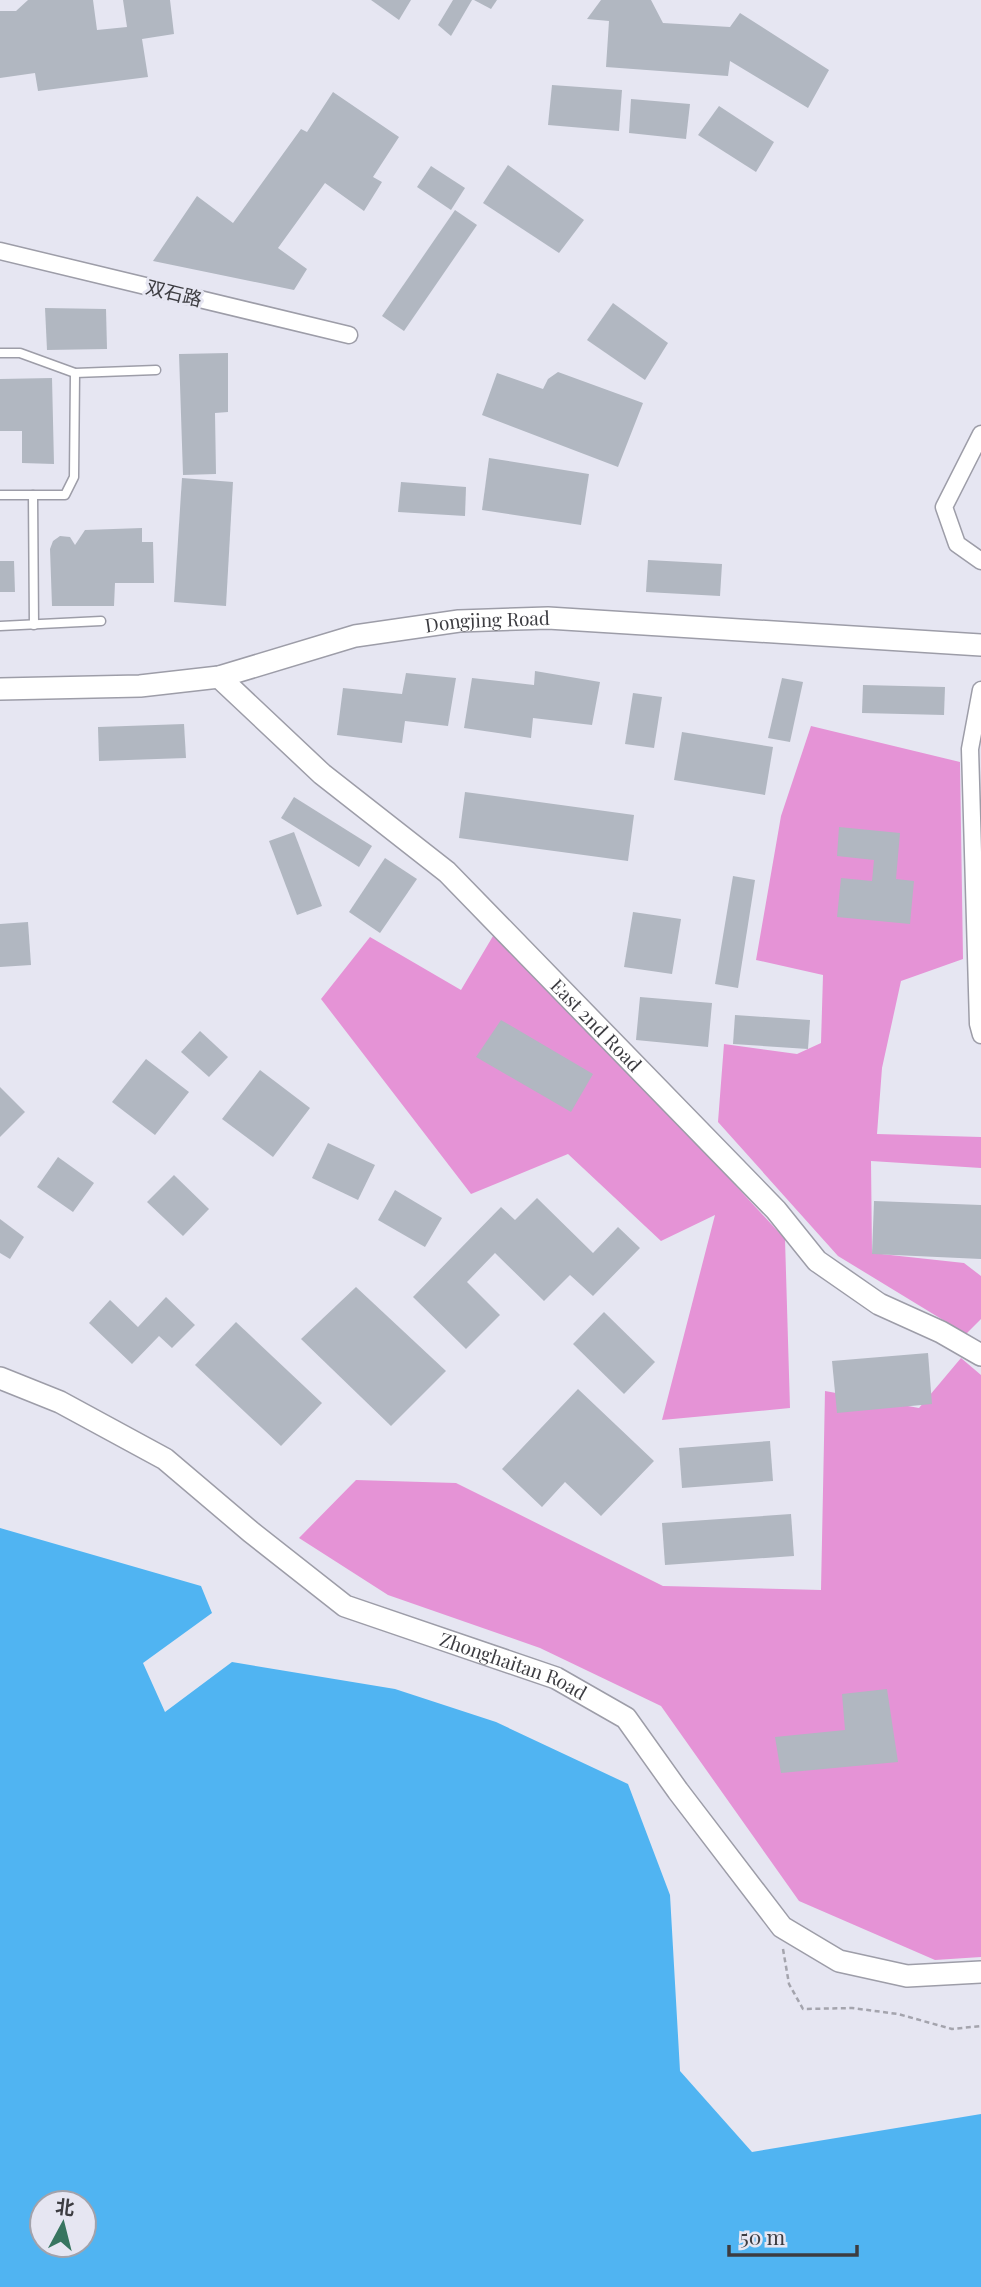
<svg xmlns="http://www.w3.org/2000/svg" width="981" height="2287" viewBox="0 0 981 2287" font-family="'Playfair Display','Noto Sans SC',serif">
<style>
.forest{fill:#e593d6}
.water{fill:#50b4f2;fill-rule:evenodd}
.building{fill:#b1b7c1}
.lines{fill:none;stroke-linecap:round;stroke-linejoin:round}
.lane-casing{stroke:#9d9da8;stroke-width:11}
.street-casing{stroke:#9d9da8;stroke-width:19}
.secondary-casing{stroke:#9d9da8;stroke-width:24}
.path{stroke:#a4a4ad;stroke-width:2.5;stroke-dasharray:5 3.5;stroke-linecap:butt}
.lane{stroke:#fff;stroke-width:8}
.street{stroke:#fff;stroke-width:16}
.secondary{stroke:#fff;stroke-width:21}
.labels{text-anchor:middle;stroke-width:6;stroke-linejoin:round;paint-order:stroke}
.street-label{font-size:19px;fill:#3c3c41;stroke:#e6e6f2}
</style>
<rect width="100%" height="100%" fill="#e6e6f2"/>
<g class="forest">
<path d="M 811,726 L 960,762 L 963,959 L 901,981 L 882,1068 L 877,1134 L 981,1137 L 981,1168 L 871,1161 L 872,1253 L 964,1263 L 981,1276 L 981,1319 L 966,1334 L 838,1256 L 718,1122 L 724,1044 L 797,1054 L 821,1043 L 823,975 L 756,960 L 781,816 Z"/>
<path d="M 496,931 L 524,956 L 785,1239 L 790,1408 L 662,1420 L 715,1215 L 661,1241 L 568,1154 L 471,1194 L 321,999 L 370,937 L 461,990 Z"/>
<path d="M 961,1358 L 981,1375 L 981,1957 L 935,1960 L 799,1901 L 661,1706 L 540,1648 L 388,1595 L 299,1538 L 356,1480 L 456,1483 L 663,1586 L 821,1590 L 825,1391 L 919,1408 Z"/>
</g>
<path class="water" d="M 0,1528 L 201,1586 L 212,1613 L 143,1663 L 165,1712 L 232,1662 L 395,1689 L 496,1722 L 628,1784 L 670,1895 L 680,2071 L 752,2152 L 981,2114 L 981,2287 L 0,2287 ZM 42,2203 L 84,2203 L 84,2245 L 42,2245 Z"/>
<g class="building">
<path d="M 28,0 L 93,0 L 97,30 L 127,27 L 123,0 L 170,0 L 174,34 L 142,39 L 148,77 L 38,91 L 35,73 L 0,78 L 0,11 L 16,11 Z"/>
<path d="M 371,0 L 411,0 L 399,20 Z"/>
<path d="M 453,0 L 472,0 L 451,36 L 438,25 Z"/>
<path d="M 474,0 L 497,0 L 491,9 Z"/>
<path d="M 601,0 L 651,0 L 663,23 L 730,27 L 740,13 L 829,70 L 808,108 L 730,61 L 728,76 L 606,67 L 609,21 L 587,19 Z"/>
<path d="M 552,85 L 622,90 L 619,131 L 548,125 Z"/>
<path d="M 333,92 L 399,137 L 373,177 L 382,182 L 364,211 L 325,183 L 278,248 L 307,269 L 294,290 L 153,261 L 197,196 L 233,223 L 301,129 L 307,132 Z"/>
<path d="M 631,99 L 690,104 L 686,139 L 629,133 Z"/>
<path d="M 719,106 L 774,142 L 756,172 L 698,135 Z"/>
<path d="M 508,165 L 584,220 L 559,253 L 483,203 Z"/>
<path d="M 431,166 L 465,188 L 451,210 L 417,187 Z"/>
<path d="M 455,210 L 477,225 L 404,331 L 382,316 Z"/>
<path d="M 613,303 L 668,343 L 645,380 L 587,340 Z"/>
<path d="M 45,308 L 106,309 L 107,349 L 47,350 Z"/>
<path d="M 228,353 L 228,412 L 215,413 L 216,474 L 183,475 L 179,354 Z"/>
<path d="M 558,372 L 643,403 L 618,467 L 482,415 L 497,373 L 543,389 L 548,379 Z"/>
<path d="M 52,378 L 54,464 L 22,463 L 22,431 L 0,431 L 0,379 Z"/>
<path d="M 489,458 L 589,474 L 581,525 L 482,510 Z"/>
<path d="M 182,478 L 233,482 L 226,606 L 174,602 Z"/>
<path d="M 401,482 L 466,487 L 465,516 L 398,512 Z"/>
<path d="M 142,528 L 142,542 L 153,542 L 154,583 L 115,583 L 114,606 L 52,606 L 50,549 L 53,541 L 60,536 L 70,537 L 75,545 L 85,530 Z"/>
<path d="M 648,560 L 722,564 L 720,596 L 646,592 Z"/>
<path d="M 0,561 L 14,561 L 15,592 L 0,592 Z"/>
<path d="M 535,671 L 600,682 L 592,725 L 533,718 L 531,738 L 464,728 L 472,678 L 534,685 Z"/>
<path d="M 406,673 L 456,678 L 448,726 L 405,721 L 402,743 L 337,735 L 343,688 L 402,694 Z"/>
<path d="M 782,678 L 803,682 L 790,742 L 768,738 Z"/>
<path d="M 863,685 L 945,687 L 944,715 L 862,713 Z"/>
<path d="M 633,693 L 662,697 L 654,748 L 625,744 Z"/>
<path d="M 184,724 L 186,758 L 99,761 L 98,727 Z"/>
<path d="M 682,732 L 773,747 L 765,795 L 674,780 Z"/>
<path d="M 465,792 L 634,815 L 628,861 L 459,838 Z"/>
<path d="M 294,797 L 372,846 L 359,867 L 281,818 Z"/>
<path d="M 839,827 L 900,833 L 896,879 L 914,881 L 910,924 L 837,917 L 841,878 L 872,881 L 874,860 L 837,856 Z"/>
<path d="M 294,832 L 322,906 L 297,915 L 269,841 Z"/>
<path d="M 385,858 L 417,879 L 380,933 L 349,912 Z"/>
<path d="M 733,876 L 755,880 L 738,988 L 715,984 Z"/>
<path d="M 633,912 L 681,919 L 672,974 L 624,967 Z"/>
<path d="M 28,922 L 31,965 L 0,967 L 0,924 Z"/>
<path d="M 640,997 L 712,1003 L 708,1047 L 636,1040 Z"/>
<path d="M 735,1015 L 810,1020 L 808,1049 L 733,1044 Z"/>
<path d="M 501,1020 L 593,1074 L 571,1112 L 476,1057 Z"/>
<path d="M 200,1031 L 228,1057 L 209,1077 L 181,1052 Z"/>
<path d="M 146,1059 L 189,1092 L 155,1135 L 112,1102 Z"/>
<path d="M 260,1070 L 310,1108 L 273,1157 L 222,1119 Z"/>
<path d="M 0,1087 L 25,1112 L 0,1137 Z"/>
<path d="M 328,1143 L 375,1165 L 358,1200 L 312,1178 Z"/>
<path d="M 58,1157 L 94,1183 L 73,1212 L 37,1187 Z"/>
<path d="M 174,1175 L 209,1209 L 183,1236 L 147,1202 Z"/>
<path d="M 395,1190 L 442,1218 L 425,1247 L 378,1220 Z"/>
<path d="M 537,1198 L 593,1253 L 618,1227 L 640,1248 L 593,1296 L 570,1275 L 544,1301 L 495,1253 L 467,1282 L 500,1315 L 466,1349 L 413,1297 L 501,1207 L 515,1220 Z"/>
<path d="M 874,1201 L 981,1205 L 981,1259 L 872,1254 Z"/>
<path d="M 0,1219 L 24,1237 L 10,1259 L 0,1253 Z"/>
<path d="M 356,1287 L 446,1371 L 391,1426 L 301,1339 Z"/>
<path d="M 166,1297 L 195,1325 L 172,1348 L 159,1336 L 132,1364 L 89,1323 L 110,1300 L 138,1327 Z"/>
<path d="M 604,1312 L 655,1362 L 624,1394 L 573,1344 Z"/>
<path d="M 236,1322 L 322,1403 L 281,1446 L 195,1365 Z"/>
<path d="M 928,1353 L 932,1404 L 837,1413 L 832,1361 Z"/>
<path d="M 578,1389 L 654,1461 L 601,1516 L 565,1482 L 542,1507 L 502,1469 Z"/>
<path d="M 770,1441 L 773,1481 L 682,1488 L 679,1448 Z"/>
<path d="M 791,1514 L 794,1556 L 665,1565 L 662,1523 Z"/>
<path d="M 887,1689 L 898,1762 L 781,1773 L 775,1737 L 845,1730 L 842,1694 Z"/>
</g>
<g class="lines">
<defs>
<g id="lane">
<path d="M 0,353 L 20,353 L 75,373 L 156,370"/>
<path d="M 0,495 L 65,495 L 74,477 L 75,373"/>
<path d="M 33,495 L 34,625"/>
<path d="M 0,626 L 101,621"/>
</g>
<g id="street">
<path d="M 0,251 L 349,335"/>
<path d="M 981,434 L 944,507 L 957,544 L 981,561"/>
<path d="M 981,690 L 970,749 L 978,1024 L 981,1035"/>
</g>
<g id="secondary">
<path id="s1" d="M 219,677 L 322,774 L 447,872 L 776,1210 L 817,1261 L 879,1304 L 941,1332 L 981,1355"/>
<path id="s2" d="M 0,689 L 140,686 L 219,677 L 355,636 L 459,621 L 548,618 L 981,645"/>
<path id="s3" d="M 0,1378 L 60,1402 L 165,1459 L 251,1532 L 345,1606 L 556,1678 L 626,1718 L 678,1791 L 782,1927 L 787,1930 L 839,1961 L 907,1976 L 981,1972"/>
</g>
</defs>
<use href="#lane" class="lane-casing"/>
<use href="#street" class="street-casing"/>
<use href="#secondary" class="secondary-casing"/>
<path class="path" d="M 783,1949 L 789,1984 L 803,2009 L 852,2008 L 898,2014 L 952,2029 L 981,2026"/>
<use href="#lane" class="lane"/>
<use href="#street" class="street"/>
<use href="#secondary" class="secondary"/>
</g>
<g class="labels">
<g class="street-label">
<text transform="translate(174 293) rotate(14)" y="7">双石路</text>
<text dy="7" stroke="none"><textPath href="#s2" startOffset="495">Dongjing Road</textPath></text>
<text dy="7" stroke="none"><textPath href="#s1" startOffset="514">East 2nd Road</textPath></text>
<text dy="7" stroke="none"><textPath href="#s3" startOffset="595">Zhonghaitan Road</textPath></text>
</g>
</g>
<g transform="translate(63 2224) rotate(7)"><circle r="33" fill="#e6e6f2" stroke="#a2a2ab" stroke-width="2"/>
<path d="M0-5L12 26L0 18L-12 26Z" fill="#387560"/>
<text y="-10" font-size="19" font-weight="bold" text-anchor="middle" fill="#3c3c41">北</text>
</g>
<path d="M729 2245v10h128v-10" fill="none" stroke="#3c3c41" stroke-width="3.5"/>
<text x="740" y="2245" font-size="21" fill="#3c3c41" stroke="#e6e6f2" stroke-width="5" paint-order="stroke">50 m</text>
</svg>
